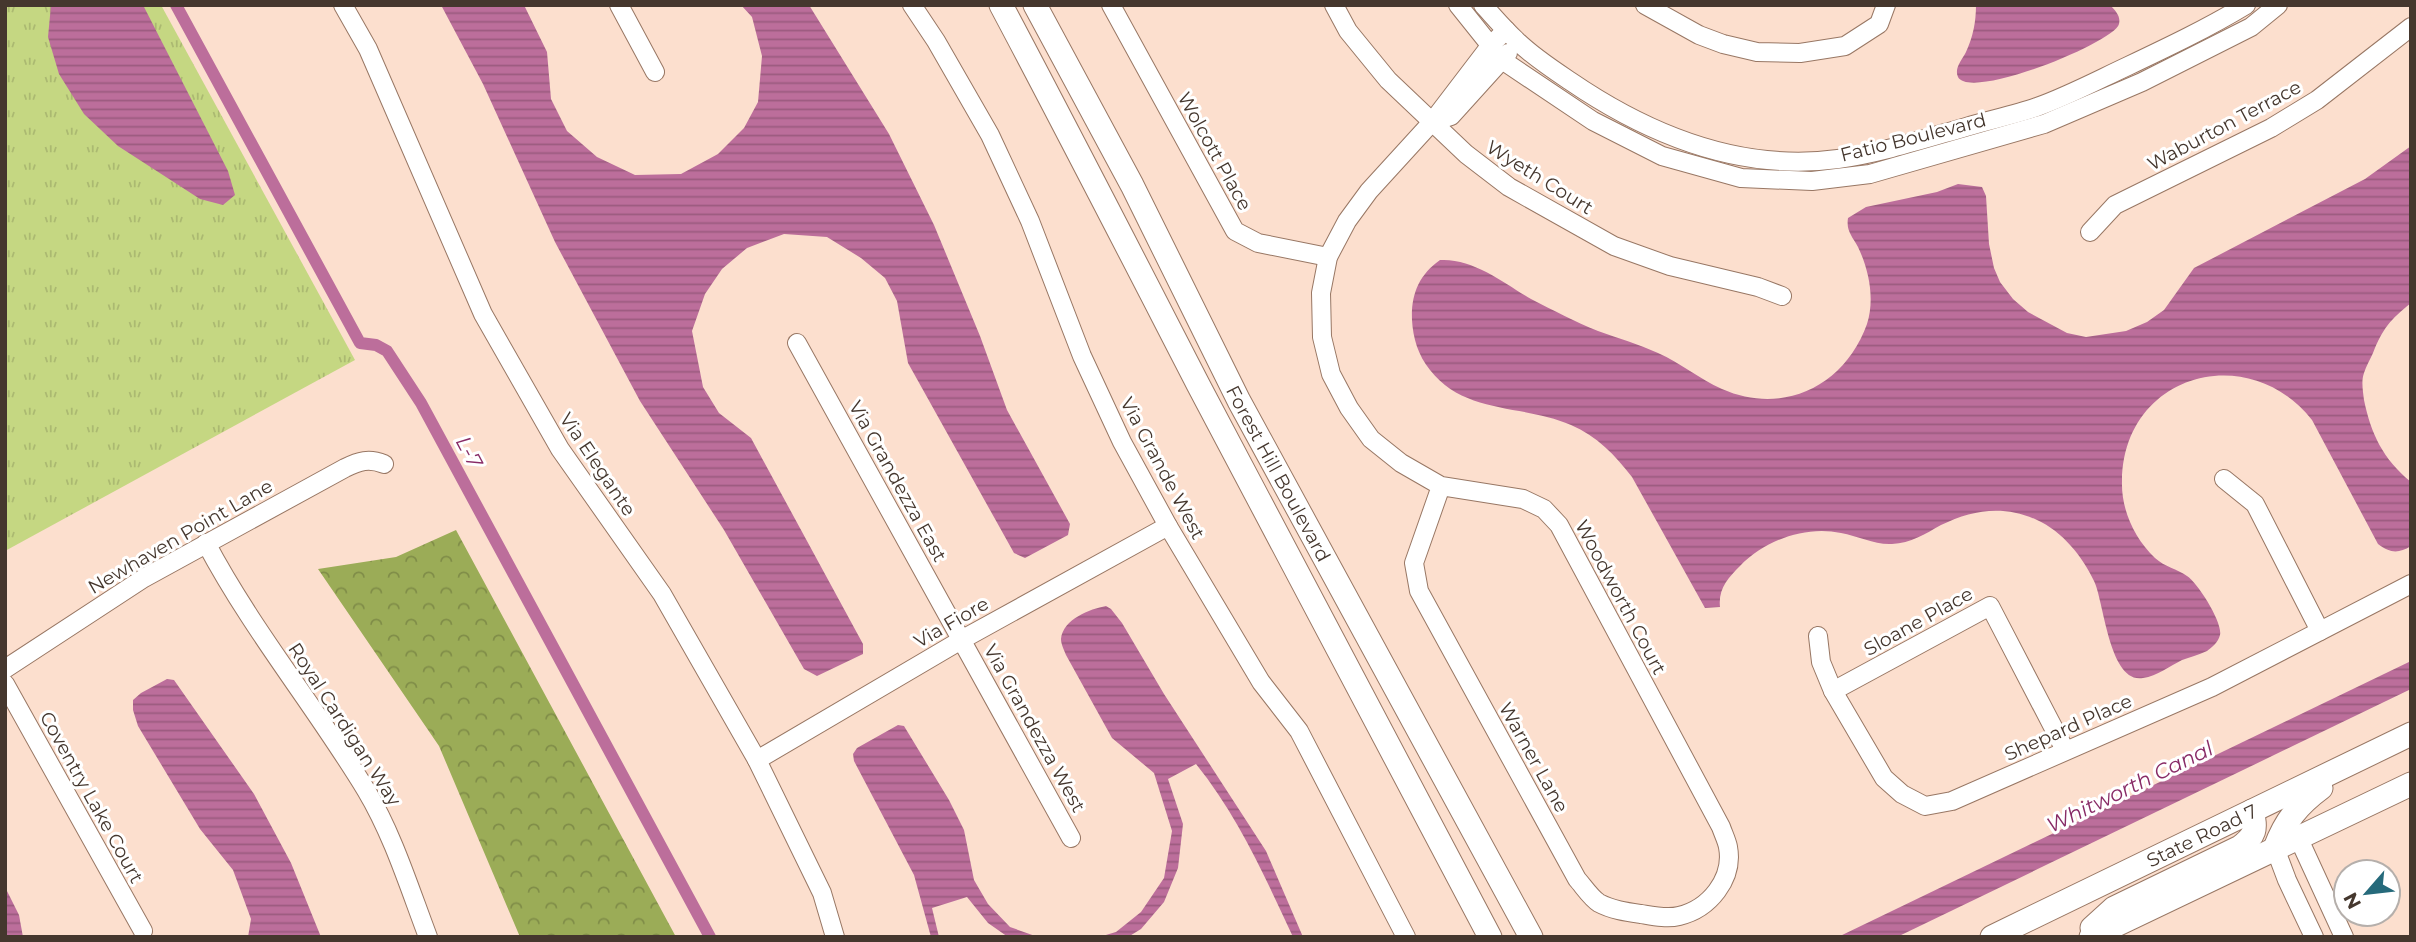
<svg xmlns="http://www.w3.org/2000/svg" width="2416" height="942" viewBox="0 0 2416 942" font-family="Montserrat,sans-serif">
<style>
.grass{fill:url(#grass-tufts)}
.forest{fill:url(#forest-crowns)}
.water{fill:url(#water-rules)}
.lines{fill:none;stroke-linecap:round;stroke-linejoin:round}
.canal{stroke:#bc6e9b;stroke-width:12}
.minor-casing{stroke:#987764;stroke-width:20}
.major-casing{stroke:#987764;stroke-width:25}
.minor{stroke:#fff;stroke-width:18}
.major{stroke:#fff;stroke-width:23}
.labels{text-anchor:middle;stroke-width:6;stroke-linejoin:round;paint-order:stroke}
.street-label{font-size:19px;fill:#45372e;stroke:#fff}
.water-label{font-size:21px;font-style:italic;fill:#882b66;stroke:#fff}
</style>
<defs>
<pattern id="grass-tufts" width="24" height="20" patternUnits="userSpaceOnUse" patternTransform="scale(1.75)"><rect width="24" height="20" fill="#c5d782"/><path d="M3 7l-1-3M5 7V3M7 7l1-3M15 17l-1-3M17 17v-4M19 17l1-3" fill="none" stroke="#abb971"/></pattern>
<pattern id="forest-crowns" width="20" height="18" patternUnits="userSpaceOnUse" patternTransform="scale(1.75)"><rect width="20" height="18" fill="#9bac57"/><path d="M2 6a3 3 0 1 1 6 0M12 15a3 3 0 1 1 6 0" fill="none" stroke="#808d48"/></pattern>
<pattern id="water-rules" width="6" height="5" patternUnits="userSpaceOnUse" patternTransform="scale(1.75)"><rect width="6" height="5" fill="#bc6e9b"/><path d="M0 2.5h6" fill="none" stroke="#9b5b7f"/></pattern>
</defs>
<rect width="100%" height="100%" fill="#fcdfce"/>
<path class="grass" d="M 5,5 L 161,5 L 355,360 L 5,551 Z"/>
<path class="forest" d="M 456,530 L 676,937 L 520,937 L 439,746 L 318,569 L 396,557 Z"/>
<g class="water">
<path d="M 51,5 L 143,5 L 228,171 L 235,195 L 223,205 L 200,199 L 118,146 L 84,114 L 59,74 L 48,37 Z"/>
<path d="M 441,5 L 524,5 L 547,52 L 551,99 L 567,131 L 597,157 L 635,175 L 681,174 L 718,154 L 744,128 L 758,102 L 762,56 L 752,17 L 741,5 L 809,5 L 889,134 L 934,225 L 980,336 L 1007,410 L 1070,524 L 1068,535 L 1025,558 L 1014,553 L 908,363 L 897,301 L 885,278 L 861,258 L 827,237 L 784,234 L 747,248 L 722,269 L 705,294 L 692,331 L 703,387 L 719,413 L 751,438 L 863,644 L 863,654 L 817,676 L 804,669 L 724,530 L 640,401 L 555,242 L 483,84 Z"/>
<path d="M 1976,5 L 2110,5 C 2115,10 2121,16 2119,24 C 2115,42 1971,101 1958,77 C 1954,68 1962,60 1966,52 C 1973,37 1976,22 1976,5 Z"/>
<path d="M 2411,146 L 2411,303 C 2390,320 2383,328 2373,353 C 2370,360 2366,366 2364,373 C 2361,381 2363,391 2364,400 C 2371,434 2383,459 2411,482 L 2411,546 C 2398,554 2390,553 2378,544 L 2312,420 C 2248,339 2123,374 2122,481 C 2121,509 2134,538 2155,558 C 2165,567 2177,569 2187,576 C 2198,583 2223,623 2220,635 C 2218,643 2212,647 2207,651 C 2198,655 2190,657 2182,660 C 2170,666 2157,676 2143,678 C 2109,684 2104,601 2094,581 C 2083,557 2062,531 2037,520 C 2005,505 1973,509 1941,525 C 1925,534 1911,543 1892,544 C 1875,545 1858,536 1841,533 C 1805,525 1764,541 1740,566 C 1728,578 1718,589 1720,607 L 1705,608 L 1632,477 C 1615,455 1597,436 1571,425 C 1523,404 1465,415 1430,370 C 1418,355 1413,338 1412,320 C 1411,294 1419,275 1440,260 C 1473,258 1504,283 1531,299 C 1553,310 1575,322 1598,331 C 1618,338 1638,344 1658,353 C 1681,363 1699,379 1722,389 C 1783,416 1845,386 1867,324 C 1875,299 1869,270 1858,247 C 1852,236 1846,231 1848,218 L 1866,207 L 1937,192 L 1958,184 L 1982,187 L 1986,196 L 1989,244 L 1994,268 L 2000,282 L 2013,299 L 2028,312 L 2067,333 L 2086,337 L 2126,331 L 2147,322 L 2164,310 L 2194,268 L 2365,179 Z"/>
<path d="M 1106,606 L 1111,609 L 1122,623 L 1164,694 L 1266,851 L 1303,937 L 1293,937 C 1265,877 1238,816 1196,764 L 1168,779 L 1183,824 L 1178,868 L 1164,902 L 1141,929 L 1128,937 L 1099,937 L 1116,932 L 1141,912 L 1164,878 L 1172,831 L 1154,773 L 1112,738 L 1066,655 C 1064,650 1061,644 1061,639 C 1063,619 1090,609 1106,606 Z"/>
<path d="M 2411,661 L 2411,689 L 1897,937 L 1838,937 Z"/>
<path d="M 167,679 L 174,680 L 254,794 L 291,863 L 321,937 L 248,937 L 251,919 L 233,870 L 200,829 L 138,726 L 133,710 L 133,700 L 141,693 Z"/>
<path d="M 898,725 L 904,726 L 949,800 L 964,830 L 974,880 L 988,904 L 1010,927 L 1038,937 L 1008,937 L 988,923 L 967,897 L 932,908 L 939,937 L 931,937 L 914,875 L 854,761 L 853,754 L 857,748 Z"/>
<path d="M 5,887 L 19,915 L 23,937 L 5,937 Z"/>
</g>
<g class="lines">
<path class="canal" d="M 176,5 L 360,343 L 376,345 L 387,351 L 421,403 L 710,937"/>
<defs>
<g id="minor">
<path d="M 343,5 L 368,49 L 483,314 L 560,449 L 662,594 L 757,760 L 822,893 L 835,937"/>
<path d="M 619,5 L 655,72"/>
<path d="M 912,5 L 936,41 L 990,135 L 1030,221 L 1082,356 L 1122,442 L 1168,526 L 1261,682 L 1299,731 L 1406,937"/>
<path d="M 1111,5 L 1235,231 L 1258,243 L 1328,257"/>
<path d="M 1334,5 L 1348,31 L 1388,80 L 1466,154 L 1509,187 L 1614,246 L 1670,266 L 1758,287 L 1782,296"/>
<path d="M 1458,5 L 1502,60 L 1593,121 L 1662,156 L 1741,178 L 1812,181 L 1870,174 L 2044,124 L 2142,82 L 2251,27 L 2278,5"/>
<path d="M 1483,5 C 1494,17 1504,29 1516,40 C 1532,56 1552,69 1570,81 C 1649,135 1741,172 1838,159 C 1881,153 1924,139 1966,127 C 1989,120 2014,115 2037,107 C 2068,96 2098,80 2128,66 C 2168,47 2208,28 2246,5"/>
<path d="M 1645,5 L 1699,35 L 1723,44 L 1757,52 L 1800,53 L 1845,46 L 1879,24 L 1886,5"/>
<path d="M 1439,120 L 1451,116 L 1508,53"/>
<path d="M 2090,232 L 2115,205 L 2271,128 L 2317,100 L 2411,27"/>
<path d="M 797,343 L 1071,838"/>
<path d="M 2224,479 L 2255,504 L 2320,631"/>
<path d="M 1441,486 L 1414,563 L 1419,591 L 1577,879 C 1584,887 1591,898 1599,903 C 1612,910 1627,912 1641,914 C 1653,916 1667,919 1679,916 C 1709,909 1734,879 1728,847 C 1727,841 1723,833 1721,827 L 1559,525 L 1544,509 L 1523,499 L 1441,486 L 1401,463 L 1371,439 L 1349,408 L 1331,374 L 1322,337 L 1321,293 L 1328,257 L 1347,221 L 1369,191 L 1432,122 L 1490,46 L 1506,30"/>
<path d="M 206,543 C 252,630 315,706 366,790 C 393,835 409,887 428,937"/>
<path d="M 1818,636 L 1821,662 L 1833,691 L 1884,778 L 1902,794 L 1925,806 L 1952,801 L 2212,687 L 2411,584"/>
<path d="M 5,669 L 144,578 L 345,468 C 359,461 369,458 384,464"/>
<path d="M 5,684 L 143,931"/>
<path d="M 1833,691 L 1990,606 L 2065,750"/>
<path d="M 757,760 L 963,639 L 1168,526"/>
<path d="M 2298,837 L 2344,937"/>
<path d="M 2275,848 L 2287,880 L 2314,937"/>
</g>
<g id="major">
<path d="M 1001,5 C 1069,133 1135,262 1201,390 C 1296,573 1393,755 1490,937"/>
<path id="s1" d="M 1035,5 L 1132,185 L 1239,401 L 1531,937"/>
<path d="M 2275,848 C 2285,821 2298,805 2321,788"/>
<path d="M 2092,928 L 2114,908 L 2240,847 C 2255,836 2257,829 2252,811"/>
<path id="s2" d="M 1992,937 L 2411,734"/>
<path d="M 2091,937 L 2411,784"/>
</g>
</defs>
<use href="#minor" class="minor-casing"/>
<use href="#major" class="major-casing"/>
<use href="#minor" class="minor"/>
<use href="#major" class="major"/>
</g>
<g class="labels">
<g class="street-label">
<text transform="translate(2224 125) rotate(-28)" y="7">Waburton Terrace</text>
<text transform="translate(1913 137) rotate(-14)" y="7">Fatio Boulevard</text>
<text transform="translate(1215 151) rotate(61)" y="7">Wolcott Place</text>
<text transform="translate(1540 177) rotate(32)" y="7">Wyeth Court</text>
<text transform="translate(598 464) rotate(56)" y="7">Via Elegante</text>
<text transform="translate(1163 468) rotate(62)" y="7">Via Grande West</text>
<text dy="7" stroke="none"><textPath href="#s1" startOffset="528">Forest Hill Boulevard</textPath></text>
<text transform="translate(898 481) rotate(61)" y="7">Via Grandezza East</text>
<text transform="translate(180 536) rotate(-30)" y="7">Newhaven Point Lane</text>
<text transform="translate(1621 597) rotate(62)" y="7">Woodworth Court</text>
<text transform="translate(1918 621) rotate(-29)" y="7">Sloane Place</text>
<text transform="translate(951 622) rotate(-30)" y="7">Via Fiore</text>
<text transform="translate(345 724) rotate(57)" y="7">Royal Cardigan Way</text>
<text transform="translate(2068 727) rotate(-24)" y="7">Shepard Place</text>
<text transform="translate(1035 728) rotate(61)" y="7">Via Grandezza West</text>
<text transform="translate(1534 757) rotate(61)" y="7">Warner Lane</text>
<text transform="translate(92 797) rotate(61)" y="7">Coventry Lake Court</text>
<text dy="7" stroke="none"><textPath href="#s2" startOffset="233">State Road 7</textPath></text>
</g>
<g class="water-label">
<text transform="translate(469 452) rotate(62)" y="7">L-7</text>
<text transform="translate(2130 787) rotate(-26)" y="7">Whitworth Canal</text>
</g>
</g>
<rect width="2416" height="942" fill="none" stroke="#45372e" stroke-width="14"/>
<g transform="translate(2367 893) rotate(242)"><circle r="33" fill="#ffffff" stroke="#b5afab" stroke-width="2"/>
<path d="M0-5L12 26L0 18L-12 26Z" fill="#266a7b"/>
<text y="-10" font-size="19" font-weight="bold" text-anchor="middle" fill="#45372e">N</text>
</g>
</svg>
